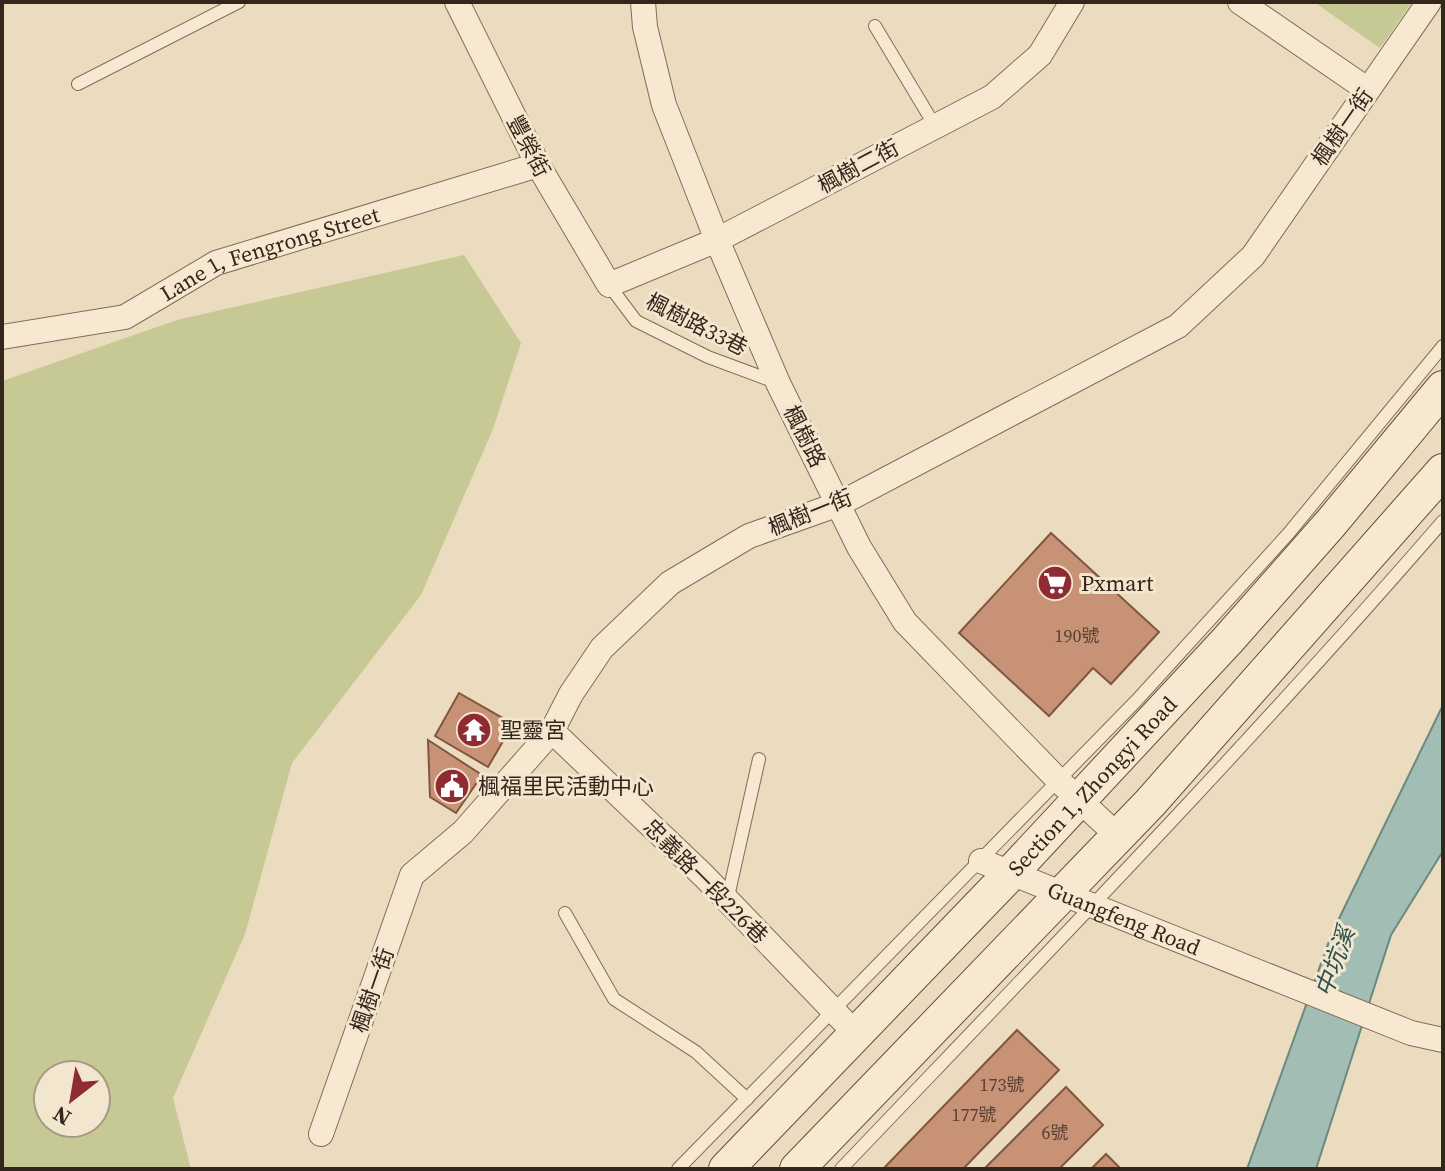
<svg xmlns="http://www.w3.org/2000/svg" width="1445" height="1171" viewBox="0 0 1445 1171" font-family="'Source Serif 4','Noto Sans TC',serif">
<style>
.green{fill:#c6c994;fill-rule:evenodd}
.water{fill:#a2bdb3;stroke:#6a8a80;stroke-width:2}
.building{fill:#c89276;stroke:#81553f;stroke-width:2}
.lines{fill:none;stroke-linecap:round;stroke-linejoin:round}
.service-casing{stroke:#836c58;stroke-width:14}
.minor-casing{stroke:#836c58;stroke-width:26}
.secondary-casing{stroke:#654d3c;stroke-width:36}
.service{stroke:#f7e9d1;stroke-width:12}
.minor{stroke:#f7e9d1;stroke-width:24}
.secondary{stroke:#f7e9d1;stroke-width:34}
.labels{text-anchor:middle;stroke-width:6;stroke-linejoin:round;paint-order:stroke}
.number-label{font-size:18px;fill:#584132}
.street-label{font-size:22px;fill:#33261c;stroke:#f3e6ce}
.poi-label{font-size:22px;fill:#33261c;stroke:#f3e6ce;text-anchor:start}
.water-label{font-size:24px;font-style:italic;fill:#2c524d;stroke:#f3e6ce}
</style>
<rect width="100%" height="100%" fill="#ebdbbf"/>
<g class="green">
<path d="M 1314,2 L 1412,2 L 1380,48 Z"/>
<path d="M 464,255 L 521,343 L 493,429 L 421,595 L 292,763 L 245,934 L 173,1098 L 191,1169 L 2,1169 L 2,381 L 177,320 ZM 48,1075 L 96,1075 L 96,1123 L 48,1123 Z"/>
</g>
<path class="water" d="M 1443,705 L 1443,851 L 1391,935 L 1316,1169 L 1247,1169 L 1332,933 Z"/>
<g class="building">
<path d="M 1051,533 L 1159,632 L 1111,684 L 1093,668 L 1049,716 L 959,633 Z"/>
<path d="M 459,693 L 513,724 L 488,767 L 435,736 Z"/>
<path d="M 428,740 L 482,775 L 456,813 L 430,797 Z"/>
<path d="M 1017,1030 L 1059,1070 L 963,1169 L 883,1169 Z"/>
<path d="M 1066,1087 L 1103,1125 L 1059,1169 L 984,1169 Z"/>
<path d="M 1106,1154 L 1121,1169 L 1091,1169 Z"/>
</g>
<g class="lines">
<defs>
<g id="service">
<path d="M 875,26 L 935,126"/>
<path d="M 78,84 L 239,2"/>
<path d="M 609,285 L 636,321 L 708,357 L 778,383"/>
<path d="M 727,901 L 759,759"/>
<path d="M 565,913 L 614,999 L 696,1052 L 747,1099"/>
<path d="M 678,1169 L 1137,700 L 1288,534 L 1443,346"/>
<path d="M 841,1169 C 1044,956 1250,744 1443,521"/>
</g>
<g id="minor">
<path d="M 457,2 L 538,165 L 609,285 L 717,240 L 992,97 L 1040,55 L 1072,2"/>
<path d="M 643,2 L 645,27 L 664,105 L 717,240 L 778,383 L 859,547 L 905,622 L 1060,782 L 1118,836"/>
<path d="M 1240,2 L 1368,90"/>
<path id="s1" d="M 2,337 L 125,317 L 216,263 L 538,165"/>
<path d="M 552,731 L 704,876 L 856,1034"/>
<path id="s2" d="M 981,861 L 1411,1033 L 1443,1040"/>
<path d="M 321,1134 L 412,875 L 463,832 L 552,731 L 571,694 L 602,648 L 670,583 L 749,536 L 839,504 L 1178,326 L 1253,256 L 1429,2"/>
</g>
<g id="secondary">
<path id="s3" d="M 726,1169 L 1010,874 L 1227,641 L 1331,523 L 1443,388"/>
<path d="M 797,1169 L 1150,803 L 1443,471"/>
</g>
</defs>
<use href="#service" class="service-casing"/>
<use href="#minor" class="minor-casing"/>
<use href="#secondary" class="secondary-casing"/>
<use href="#service" class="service"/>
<use href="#minor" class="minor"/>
<use href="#secondary" class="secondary"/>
</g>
<defs>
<symbol id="supermarket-disc" viewBox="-11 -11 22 22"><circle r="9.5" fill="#8f2b33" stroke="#f3e6ce"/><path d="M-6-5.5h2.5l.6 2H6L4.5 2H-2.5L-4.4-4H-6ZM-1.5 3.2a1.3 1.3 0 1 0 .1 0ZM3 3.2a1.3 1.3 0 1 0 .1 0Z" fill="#fff"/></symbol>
<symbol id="temple-disc" viewBox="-11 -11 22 22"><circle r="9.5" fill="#8f2b33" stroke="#f3e6ce"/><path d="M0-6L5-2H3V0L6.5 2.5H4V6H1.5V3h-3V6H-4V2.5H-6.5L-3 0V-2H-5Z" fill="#fff"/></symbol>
<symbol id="civic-disc" viewBox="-11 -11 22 22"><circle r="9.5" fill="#8f2b33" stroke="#f3e6ce"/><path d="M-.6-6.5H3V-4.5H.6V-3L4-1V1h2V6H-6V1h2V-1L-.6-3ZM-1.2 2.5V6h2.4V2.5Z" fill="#fff"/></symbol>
</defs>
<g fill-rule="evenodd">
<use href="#supermarket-disc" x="1035" y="563" width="40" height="40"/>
<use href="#temple-disc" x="454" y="710" width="40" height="40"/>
<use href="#civic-disc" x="432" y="766" width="40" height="40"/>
</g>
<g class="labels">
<g class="number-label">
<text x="1077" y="642">190號</text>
<text x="1002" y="1091">173號</text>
<text x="974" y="1121">177號</text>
<text x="1055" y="1139">6號</text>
</g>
<g class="street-label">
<text transform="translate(1342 127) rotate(-55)" y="8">楓樹一街</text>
<text transform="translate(529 146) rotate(62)" y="8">豐榮街</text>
<text transform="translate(858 166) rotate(-28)" y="8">楓樹二街</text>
<text dy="8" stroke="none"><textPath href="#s1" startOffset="284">Lane 1, Fengrong Street</textPath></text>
<text transform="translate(697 324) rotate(27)" y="8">楓樹路33巷</text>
<text transform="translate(805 436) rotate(63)" y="8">楓樹路</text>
<text transform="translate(810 512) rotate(-22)" y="8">楓樹一街</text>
<text dy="8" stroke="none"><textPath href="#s3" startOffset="530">Section 1, Zhongyi Road</textPath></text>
<text transform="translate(706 881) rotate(45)" y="8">忠義路一段226巷</text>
<text dy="8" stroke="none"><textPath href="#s2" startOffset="154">Guangfeng Road</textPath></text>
<text transform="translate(372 990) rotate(-71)" y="8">楓樹一街</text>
</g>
<g class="poi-label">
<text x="1081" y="591">Pxmart</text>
<text x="500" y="738">聖靈宮</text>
<text x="478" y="794">楓福里民活動中心</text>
</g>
<g class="water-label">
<text transform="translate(1335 962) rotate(-70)" y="8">中坑溪</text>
</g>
</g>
<rect width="1445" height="1171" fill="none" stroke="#33261c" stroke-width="8"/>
<g transform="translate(72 1099) rotate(211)"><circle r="38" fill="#f3e6ce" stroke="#a69987" stroke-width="2"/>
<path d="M0-6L14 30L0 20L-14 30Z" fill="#8f2b33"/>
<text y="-12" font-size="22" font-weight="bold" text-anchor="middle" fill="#33261c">N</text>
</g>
</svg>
